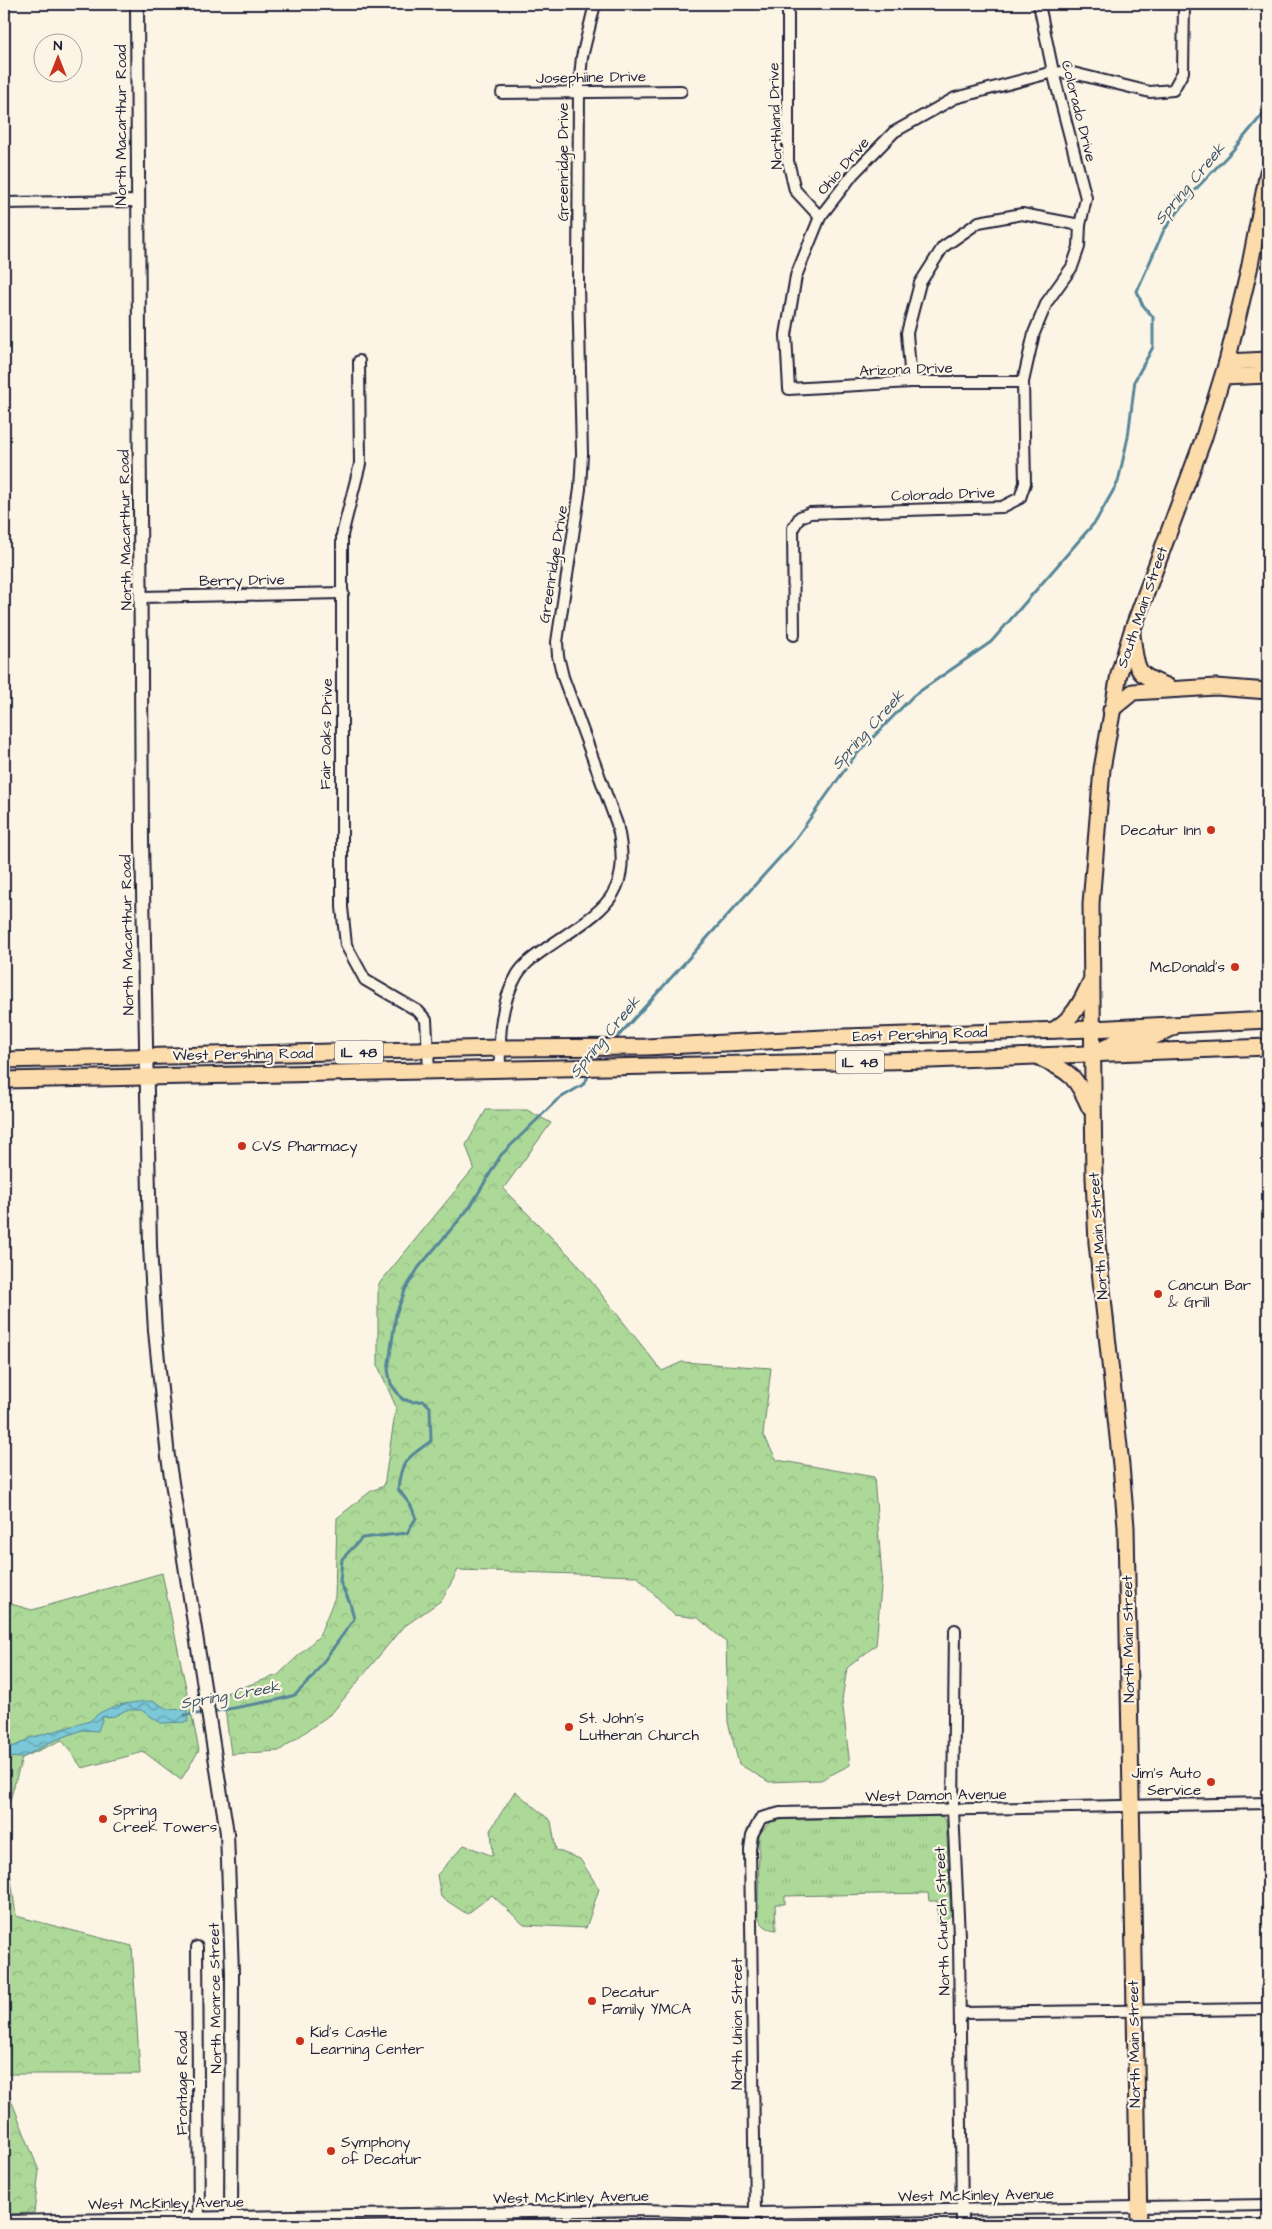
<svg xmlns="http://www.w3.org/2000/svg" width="1272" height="2229" viewBox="0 0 1272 2229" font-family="'Architects Daughter',sans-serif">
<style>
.grass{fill:url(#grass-tufts);stroke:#677e6a}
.forest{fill:url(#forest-crowns);stroke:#677e6a}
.water{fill:url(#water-waves);stroke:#578699}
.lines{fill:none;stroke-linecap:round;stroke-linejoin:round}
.stream{stroke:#578699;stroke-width:3}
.minor-casing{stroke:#22223b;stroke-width:14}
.tertiary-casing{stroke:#22223b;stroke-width:16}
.primary-casing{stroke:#22223b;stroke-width:19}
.minor{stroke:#fcf5e5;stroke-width:10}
.tertiary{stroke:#fcf5e5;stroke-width:12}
.primary{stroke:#fddcac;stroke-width:15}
.poi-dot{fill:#c8321e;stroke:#fcf5e5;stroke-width:2}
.labels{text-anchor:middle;stroke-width:4.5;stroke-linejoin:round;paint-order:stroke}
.shield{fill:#fcf5e5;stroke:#63616e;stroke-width:1}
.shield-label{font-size:14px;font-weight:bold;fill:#22223b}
.street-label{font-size:15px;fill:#22223b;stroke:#fcf5e5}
.poi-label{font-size:15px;fill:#22223b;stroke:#fcf5e5;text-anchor:start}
.water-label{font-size:16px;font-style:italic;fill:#3c546a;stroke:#fcf5e5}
</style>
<defs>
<pattern id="grass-tufts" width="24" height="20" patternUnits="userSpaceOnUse" patternTransform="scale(1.25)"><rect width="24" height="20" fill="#acd998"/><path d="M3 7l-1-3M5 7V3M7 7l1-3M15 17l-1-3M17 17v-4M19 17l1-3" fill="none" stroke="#94ba84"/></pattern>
<pattern id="forest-crowns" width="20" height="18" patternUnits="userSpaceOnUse" patternTransform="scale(1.25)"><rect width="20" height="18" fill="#acd998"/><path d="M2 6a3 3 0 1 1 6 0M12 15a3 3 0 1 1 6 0" fill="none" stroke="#94ba84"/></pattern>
<pattern id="water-waves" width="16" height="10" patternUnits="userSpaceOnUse" patternTransform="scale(1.25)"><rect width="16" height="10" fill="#7ac8d8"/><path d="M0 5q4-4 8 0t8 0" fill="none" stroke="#64a2b0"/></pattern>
</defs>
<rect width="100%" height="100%" fill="#fcf5e5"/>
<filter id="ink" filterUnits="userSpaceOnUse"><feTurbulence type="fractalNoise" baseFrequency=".02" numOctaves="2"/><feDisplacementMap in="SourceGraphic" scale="10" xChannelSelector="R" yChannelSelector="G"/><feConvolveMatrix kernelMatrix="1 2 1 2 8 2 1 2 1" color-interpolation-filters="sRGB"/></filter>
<g filter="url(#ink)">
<path class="grass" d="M 941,1816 L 946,1820 L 951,1915 L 938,1926 L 937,1901 L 929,1901 L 928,1893 L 785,1896 L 785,1904 L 775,1904 L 776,1930 C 766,1929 761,1925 758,1915 L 759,1834 L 772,1820 Z"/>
<g class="forest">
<path d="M 486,1110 L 527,1110 L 551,1123 L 503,1189 L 575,1261 L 662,1371 L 682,1362 L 771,1368 L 763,1435 L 777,1460 L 874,1477 L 882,1576 L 876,1645 L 847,1668 L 842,1700 L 850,1765 L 821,1780 L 769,1782 L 739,1764 L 728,1722 L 726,1642 L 698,1618 L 674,1615 L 637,1576 L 458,1570 L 442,1600 L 402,1628 L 332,1713 L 279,1751 L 231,1754 L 223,1694 L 278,1675 L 319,1636 L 335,1597 L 337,1518 L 371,1491 L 384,1486 L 396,1407 L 378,1366 L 378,1285 L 474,1168 L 466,1145 Z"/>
<path d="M 162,1573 L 199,1750 L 181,1780 L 144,1752 L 82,1768 L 62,1740 L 22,1758 L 4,1821 L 4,1602 L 32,1610 Z"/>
<path d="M 515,1791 L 551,1821 L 556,1850 L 580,1859 L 599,1889 L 586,1928 L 524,1925 L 492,1895 L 467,1914 L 441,1897 L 437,1875 L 464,1845 L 493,1856 L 491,1829 Z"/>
<path d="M 4,1826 L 16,1916 L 132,1946 L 140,2074 L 6,2074 L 8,2092 L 39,2171 L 34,2213 L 4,2214 Z"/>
</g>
<path class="water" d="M 154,1701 L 167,1709 L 187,1710 L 188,1722 L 161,1723 L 141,1710 L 126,1710 L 115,1716 L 103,1717 L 98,1731 L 82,1730 L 48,1743 L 22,1758 L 4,1757 L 4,1747 L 15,1746 L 30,1738 L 90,1721 C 106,1704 132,1702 154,1701 Z"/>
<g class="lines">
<g class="stream">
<path d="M 613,1042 L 791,845 L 854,757 L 913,696 L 991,642 L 1096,521 L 1118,482 L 1128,437 L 1135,380 L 1153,347 L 1153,317 L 1142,304 L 1137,291 L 1164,230 L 1194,191 L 1233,150 L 1268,108"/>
<path d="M 212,1712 L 277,1700 L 295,1695 L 311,1679 L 354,1619 L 350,1603 L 340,1582 L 342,1559 L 362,1538 L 407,1533 L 416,1518 L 411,1506 L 398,1489 C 401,1459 408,1458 431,1441 L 430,1407 L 424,1401 L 412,1402 L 402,1399 L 391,1384 L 388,1370 L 396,1314 L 406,1288 L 419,1267 L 470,1207 L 501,1155 L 557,1100 L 584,1084 L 590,1073"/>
<path d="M 185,1715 L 206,1713"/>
</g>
<defs>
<g id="minor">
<path d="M 788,4 L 788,161 L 795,190 L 820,217"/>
<path d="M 502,93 L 681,91"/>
<path d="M 4,203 L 138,201"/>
<path d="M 359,361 L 360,464 L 342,535 L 342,907 L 346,945 L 365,980 L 418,1011 L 426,1020 L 429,1070"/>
<path d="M 911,382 L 907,333 L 920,283 L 943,247 L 979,222 L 1022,214 L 1080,225"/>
<path d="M 1023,382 L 911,382 L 789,389 L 786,335 L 796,276 L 820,217 L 854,173 L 894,132 L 955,98 L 1053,72 L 1073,73 L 1150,92 L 1173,90 L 1183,72 L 1184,4"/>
<path d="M 142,597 L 343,593"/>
<path d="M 794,635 L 793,528 L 800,517 L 810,513 L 1002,507 L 1020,498 L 1025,483 L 1023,382 L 1034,333 L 1047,302 L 1072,267 L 1079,247 L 1080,225 L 1086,198 L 1053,72 L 1039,4"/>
<path d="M 500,1068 C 499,1036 500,1004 517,975 C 524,963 537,955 548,947 C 603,909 634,898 617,824 L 563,677 L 558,656 L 557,642 L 580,489 L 582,454 L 578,285 L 579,87 L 582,57 L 595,4"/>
<path d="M 955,1630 L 953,1810 L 959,1936 L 962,2225"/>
<path d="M 197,1947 L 199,2219"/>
<path d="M 960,2013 L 1268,2009"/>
<path d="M 755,2213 L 750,1849 L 752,1835 L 761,1818 L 780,1813 L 1268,1803"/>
<path d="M 766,2213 L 767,2225"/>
<path d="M 4,2221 L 641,2210 L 755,2213 L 1268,2205"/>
</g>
<path id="tertiary" d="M 137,4 L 142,840 L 150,1246 L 155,1331 L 168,1457 L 227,1833 L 232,1973 L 231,2225"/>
<g id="primary">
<path d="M 1227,362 L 1268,360"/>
<path d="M 1223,377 L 1268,375"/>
<path d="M 1132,635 C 1137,669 1133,674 1167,686"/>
<path d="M 1111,710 L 1133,692 L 1216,687 L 1268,691"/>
<path d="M 1054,1030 C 1073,1018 1081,1003 1090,983"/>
<path d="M 1096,1053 L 1117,1041 L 1153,1037 L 1172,1028"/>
<path d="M 1042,1059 C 1071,1072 1077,1078 1090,1108"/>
<path d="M 4,1060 L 500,1048 L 646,1047 L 844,1037 L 1092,1029 L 1268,1020"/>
<path d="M 4,1080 L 930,1060 L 1268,1047"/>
<path d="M 1139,2225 L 1126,1527 L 1121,1465 L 1097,1243 L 1094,1178 L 1091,904 L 1102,769 L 1119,674 L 1132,631 L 1203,440 L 1227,362 L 1249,270 L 1268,172"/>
</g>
</defs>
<use href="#minor" class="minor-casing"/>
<use href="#tertiary" class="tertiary-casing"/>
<use href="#primary" class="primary-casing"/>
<use href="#minor" class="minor"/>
<use href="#tertiary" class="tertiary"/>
<use href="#primary" class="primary"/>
</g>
</g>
<g class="poi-dot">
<circle cx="1211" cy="830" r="5"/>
<circle cx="1235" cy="967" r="5"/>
<circle cx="242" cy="1146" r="5"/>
<circle cx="1158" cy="1294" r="5"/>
<circle cx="569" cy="1727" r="5"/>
<circle cx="1211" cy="1782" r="5"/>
<circle cx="103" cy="1819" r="5"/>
<circle cx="592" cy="2001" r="5"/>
<circle cx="300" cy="2041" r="5"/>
<circle cx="331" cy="2151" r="5"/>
</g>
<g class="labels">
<g class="shield">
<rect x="335" y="1040.5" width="48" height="23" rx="4"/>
<rect x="836" y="1050.5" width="48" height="23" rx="4"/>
</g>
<g class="shield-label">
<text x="359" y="1057">IL 48</text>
<text x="860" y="1067">IL 48</text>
</g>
<g class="street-label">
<text transform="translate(591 77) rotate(-1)" y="5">Josephiine Drive</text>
<text transform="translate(1079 111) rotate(76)" y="5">Colorado Drive</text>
<text transform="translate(775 116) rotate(-92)" y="5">Northland Drive</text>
<text transform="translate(121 125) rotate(-90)" y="5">North Macarthur Road</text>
<text transform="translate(563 162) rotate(-90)" y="5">Greenridge Drive</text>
<text transform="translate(843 166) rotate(-49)" y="5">Ohio Drive</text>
<text transform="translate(906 369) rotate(-2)" y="5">Arizona Drive</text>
<text transform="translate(943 494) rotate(-2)" y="5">Colorado Drive</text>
<text transform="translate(125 530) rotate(-91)" y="5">North Macarthur Road</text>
<text transform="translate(553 564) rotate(-81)" y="5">Greenridge Drive</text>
<text transform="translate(242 580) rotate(-1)" y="5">Berry Drive</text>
<text transform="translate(1142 607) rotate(-71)" y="5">South Main Street</text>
<text transform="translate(326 734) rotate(-89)" y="5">Fair Oaks Drive</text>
<text transform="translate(127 935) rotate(-91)" y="5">North Macarthur Road</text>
<text transform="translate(920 1034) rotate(-2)" y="5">East Pershing Road</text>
<text transform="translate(243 1054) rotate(-1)" y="5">West Pershing Road</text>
<text transform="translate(1098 1236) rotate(-94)" y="5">North Main Street</text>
<text transform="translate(1128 1639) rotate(-91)" y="5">North Main Street</text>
<text transform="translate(936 1795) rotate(-1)" y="5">West Damon Avenue</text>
<text transform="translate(942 1921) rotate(-92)" y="5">North Church Street</text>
<text transform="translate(215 1998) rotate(-91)" y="5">North Monroe Street</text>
<text transform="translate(737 2024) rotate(-90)" y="5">North Union Street</text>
<text transform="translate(1134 2044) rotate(-91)" y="5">North Main Street</text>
<text transform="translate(182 2083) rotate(-90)" y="5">Frontage Road</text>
<text transform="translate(976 2195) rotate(-1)" y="5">West McKinley Avenue</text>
<text transform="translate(571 2197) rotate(-1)" y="5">West McKinley Avenue</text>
<text transform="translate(166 2203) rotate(-1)" y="5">West McKinley Avenue</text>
</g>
<g class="poi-label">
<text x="1201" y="835" text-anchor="end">Decatur Inn</text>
<text x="1225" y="972" text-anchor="end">McDonald's</text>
<text x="252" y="1151">CVS Pharmacy</text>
<text x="1168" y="1290">Cancun Bar<tspan x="1168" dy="17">&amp; Grill</tspan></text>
<text x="579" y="1723">St. John's<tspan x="579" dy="17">Lutheran Church</tspan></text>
<text x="1201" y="1778" text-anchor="end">Jim's Auto<tspan x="1201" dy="17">Service</tspan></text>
<text x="113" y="1815">Spring<tspan x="113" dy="17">Creek Towers</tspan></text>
<text x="602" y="1997">Decatur<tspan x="602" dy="17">Family YMCA</tspan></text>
<text x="310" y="2037">Kid's Castle<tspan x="310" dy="17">Learning Center</tspan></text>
<text x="341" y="2147">Symphony<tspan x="341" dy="17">of Decatur</tspan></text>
</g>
<g class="water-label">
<text transform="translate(1189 183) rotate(-50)" y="6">Spring Creek</text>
<text transform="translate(867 729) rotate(-48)" y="6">Spring Creek</text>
<text transform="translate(604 1036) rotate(-50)" y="6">Spring Creek</text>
<text transform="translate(230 1694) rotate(-10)" y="6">Spring Creek</text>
</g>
</g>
<rect width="1272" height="2229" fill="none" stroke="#fcf5e5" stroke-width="20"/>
<rect x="10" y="10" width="1252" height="2209" fill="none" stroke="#22223b" stroke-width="2" filter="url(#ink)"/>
<g transform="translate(58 58)"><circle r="24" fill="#fcf5e5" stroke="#a5a1a1"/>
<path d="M0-4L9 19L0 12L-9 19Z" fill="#c8321e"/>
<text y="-8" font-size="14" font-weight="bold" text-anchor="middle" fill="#22223b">N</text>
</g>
</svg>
